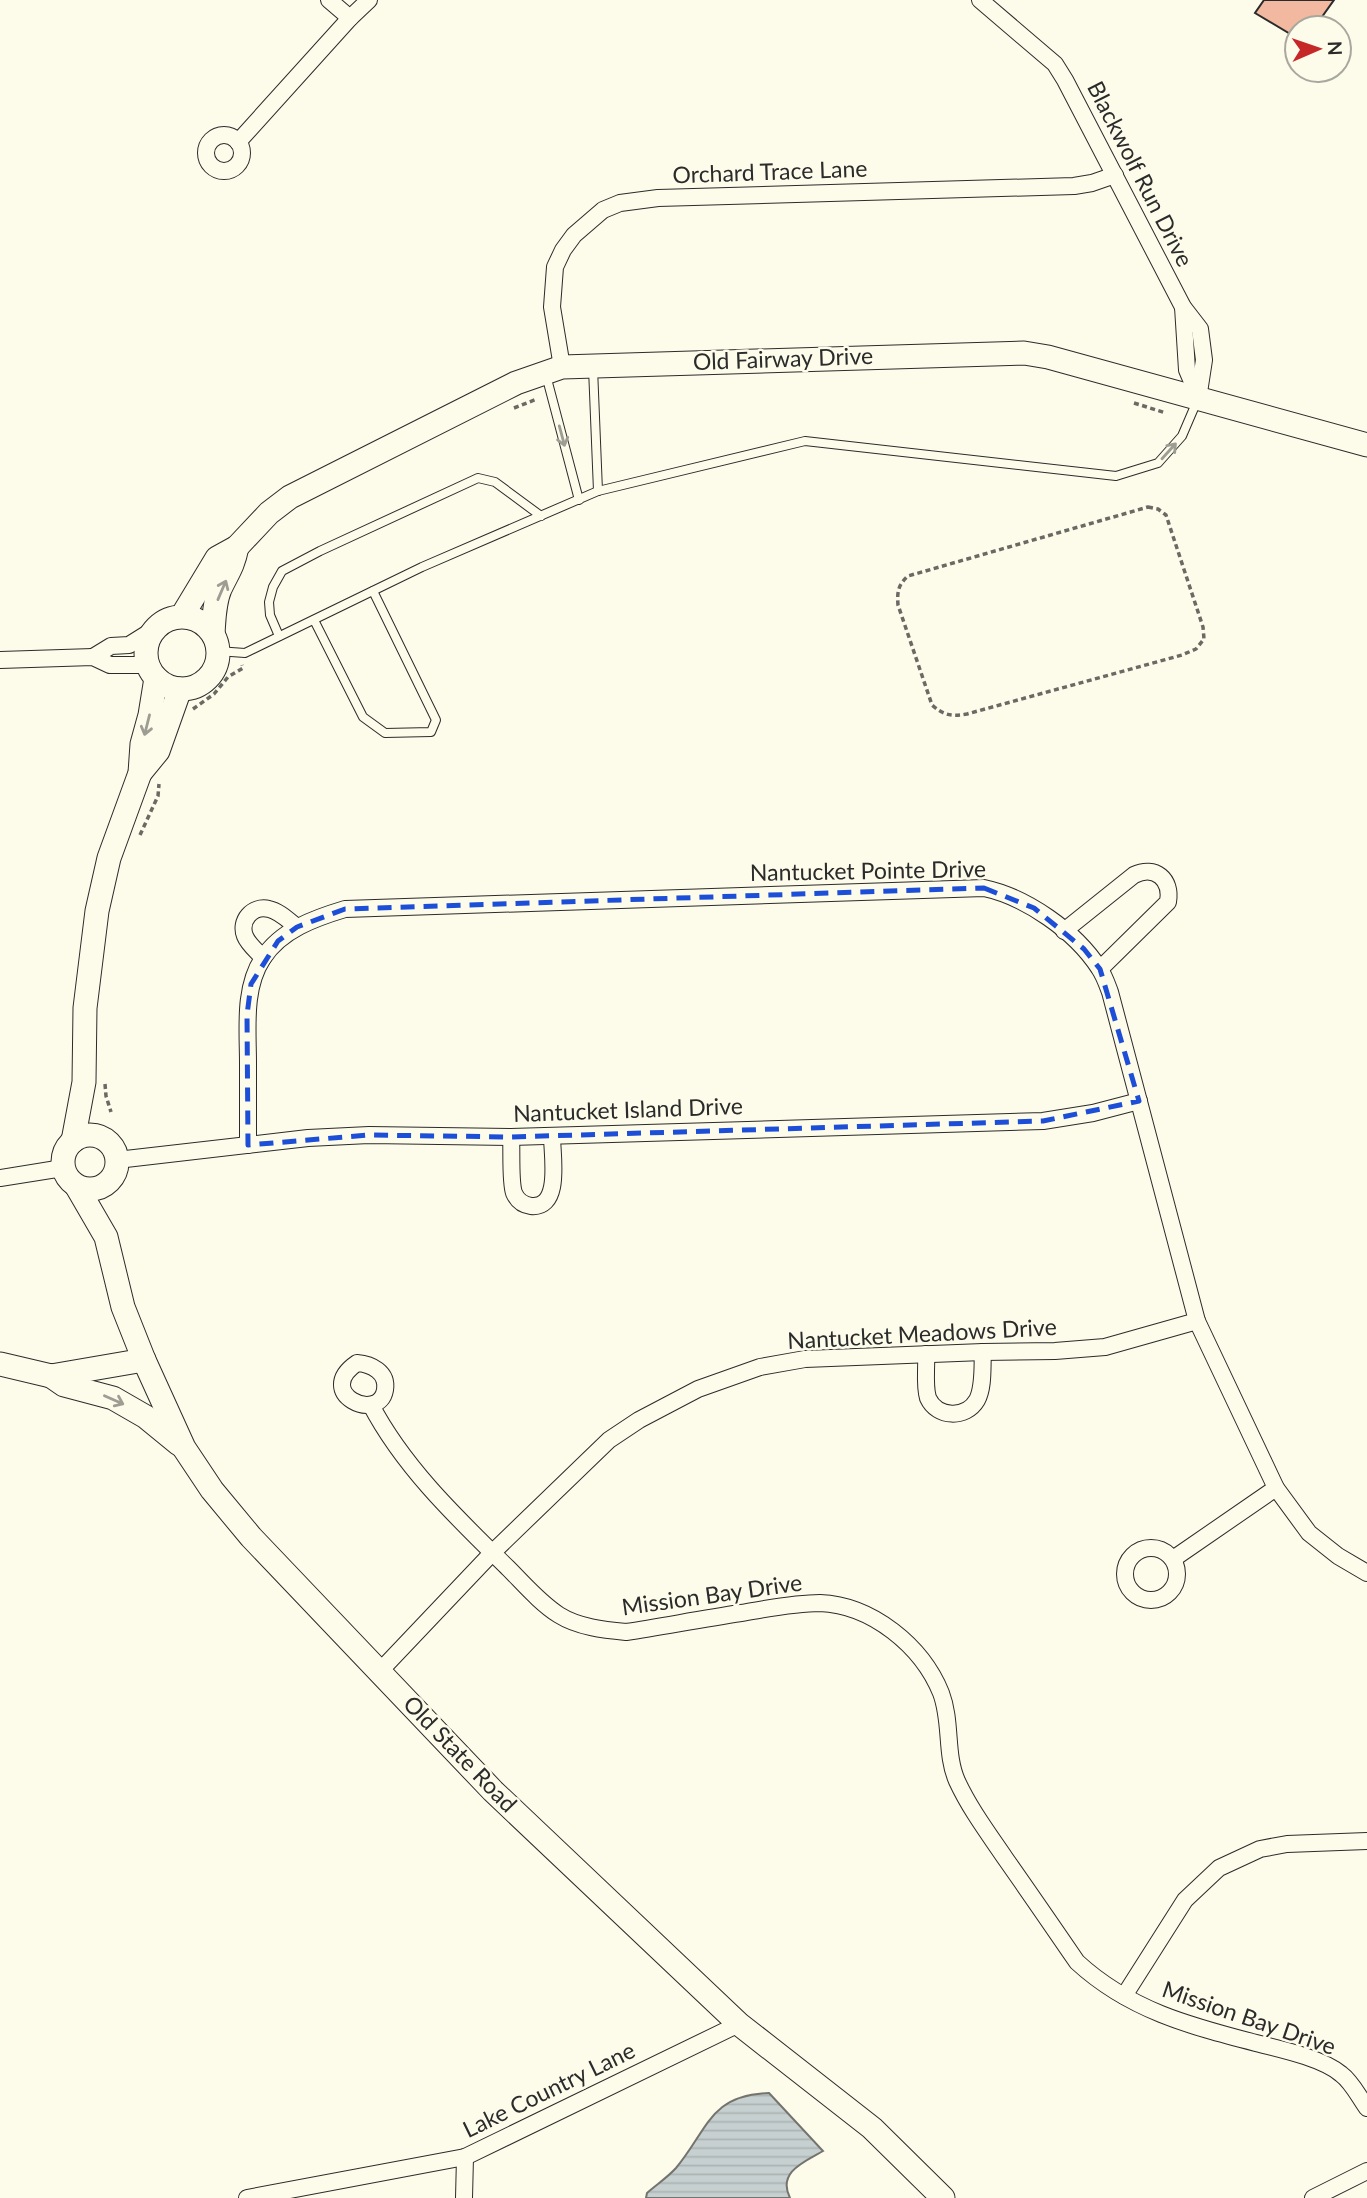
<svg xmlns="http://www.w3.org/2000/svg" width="1367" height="2198" viewBox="0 0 1367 2198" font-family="Lato,sans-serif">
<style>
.water{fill:url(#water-rules);stroke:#74746e;stroke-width:2}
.building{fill:#f2b8a0;stroke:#2b2b2b;stroke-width:2}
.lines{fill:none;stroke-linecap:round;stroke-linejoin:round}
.lane-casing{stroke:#2b2b2b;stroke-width:10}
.street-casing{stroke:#2b2b2b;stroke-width:18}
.secondary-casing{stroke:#2b2b2b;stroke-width:25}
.path{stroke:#6a6964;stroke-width:3.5;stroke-dasharray:5 3.5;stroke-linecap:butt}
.lane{stroke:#fdfbea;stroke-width:8}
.street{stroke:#fdfbea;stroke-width:16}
.secondary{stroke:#fdfbea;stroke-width:23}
.oneway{stroke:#9e9d94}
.marked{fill:none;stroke:#1d4ed8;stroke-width:5;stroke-dasharray:14 9;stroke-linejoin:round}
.labels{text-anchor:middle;stroke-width:5;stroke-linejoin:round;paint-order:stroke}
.street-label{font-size:23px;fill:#2b2b2b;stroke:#fdfbea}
</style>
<defs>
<pattern id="water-rules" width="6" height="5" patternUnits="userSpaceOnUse" patternTransform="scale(1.75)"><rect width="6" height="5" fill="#c7d0d0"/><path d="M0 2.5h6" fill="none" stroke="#abb3b3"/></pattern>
</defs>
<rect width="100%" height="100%" fill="#fdfbea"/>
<path class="water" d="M 769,2093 L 823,2151 C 804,2162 777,2172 790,2198 L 646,2198 L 647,2193 C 656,2185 668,2177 676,2168 C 708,2130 709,2095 769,2093 Z"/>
<path class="building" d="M 1264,0 L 1334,0 L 1314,28 L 1297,28 L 1297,38 L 1255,13 Z"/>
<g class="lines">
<defs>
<g id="lane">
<path d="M 593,368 L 598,491"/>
<path d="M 546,375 L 579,500"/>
<path d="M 314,620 L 363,717 L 385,733 L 431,732 L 436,720 L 373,591"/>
<path d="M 279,636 L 270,615 L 269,602 L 273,587 L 282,571 L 320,551 L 478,478 L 495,482 L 541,516"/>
<path d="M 217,651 L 245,653 L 422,567 L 598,491 L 805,441 L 1116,476 L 1158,463 L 1182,436 L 1197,401"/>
</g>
<g id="street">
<path d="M 329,0 L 350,18"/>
<path d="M 980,0 L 1055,64 L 1065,80 L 1183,307 L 1200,329 L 1204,360 L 1198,399"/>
<circle cx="224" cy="153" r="18"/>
<path d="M 238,142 L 350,18 L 369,0"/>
<path d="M 1183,307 L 1187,370 L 1198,396"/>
<path d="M 562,367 L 552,307 L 555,267 L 563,250 L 574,235 L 603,210 L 620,203 L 658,198 L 1074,186 L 1092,183 L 1115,175"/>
<path d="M 93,657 L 111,646 L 129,645 L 153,630"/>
<path d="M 0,660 L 93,657 L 110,665 L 148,665"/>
<path d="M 1064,931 L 1134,875 C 1155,865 1172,879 1168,902 L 1100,969"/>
<path d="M 263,958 C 257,951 248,944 245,936 C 239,921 252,905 269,909 C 279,911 289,921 297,927"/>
<path d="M 511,1137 C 512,1150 510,1182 514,1193 C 517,1200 523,1205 531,1206 C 562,1209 552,1155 552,1136"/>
<path d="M 248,1145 C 248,1118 248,1091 248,1063 C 248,1029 243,988 263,958 C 281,930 315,918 345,909 L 984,888 C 1026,897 1075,931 1099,968 C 1104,975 1107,984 1110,992 L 1197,1321 L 1276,1488 L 1309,1533 L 1338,1556 L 1367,1573"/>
<path d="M 117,1160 L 308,1138 L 369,1135 L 511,1137 L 1043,1121 L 1093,1113 L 1139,1101"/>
<path d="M 0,1178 L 63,1168"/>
<path d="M 926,1354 C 927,1367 924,1385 928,1398 C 937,1418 966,1419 977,1400 C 984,1387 982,1366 983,1352"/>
<path d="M 357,1363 C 371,1364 388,1372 385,1390 C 379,1424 313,1393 357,1363 Z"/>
<path d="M 371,1405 C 404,1468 458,1519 508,1568 C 524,1584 540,1603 559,1615 C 578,1627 604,1630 626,1632 C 664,1626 702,1619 741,1613 C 766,1609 794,1603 820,1603 C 872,1605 922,1646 941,1693 C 952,1722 945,1754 957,1781 C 970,1809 988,1833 1005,1858 C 1029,1892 1053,1927 1077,1962 C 1129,2010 1190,2026 1256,2043 C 1280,2049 1322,2058 1341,2074 C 1352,2082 1359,2097 1367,2108"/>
<circle cx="1151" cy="1574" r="26"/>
<path d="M 1173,1559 L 1276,1488"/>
<path d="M 380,1671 L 492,1553 L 609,1440 L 639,1420 L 698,1389 L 760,1367 L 805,1359 L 983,1352 L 1055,1351 L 1105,1347 L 1197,1321"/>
<path d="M 1124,1996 L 1185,1900 L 1219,1868 L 1260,1849 L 1287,1844 L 1367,1841"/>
<path d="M 247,2198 L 465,2157 L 739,2024"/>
<path d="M 464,2198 L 465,2157"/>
<path d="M 1313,2198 L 1367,2171"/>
</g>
<g id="secondary">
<path d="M 182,616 L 217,558 L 237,547 L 269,513 L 290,497 L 516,383 L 562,367 L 1024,353 L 1048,357 L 1367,445"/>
<circle cx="182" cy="653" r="36"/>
<path d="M 213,634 C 214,619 214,603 220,589 C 228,572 233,567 237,547"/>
<path d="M 140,773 L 158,751 L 180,689"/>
<circle cx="90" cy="1162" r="27"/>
<path d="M 73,1141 L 84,1082 L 85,1008 L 97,911 L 109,858 L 140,773 L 142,744 L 150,715 L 156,678"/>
<path d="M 77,1187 L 106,1237 L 123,1307 L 144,1360 L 184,1448 L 212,1490 L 251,1537 L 493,1791 L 739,2024 L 872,2128 L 943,2198"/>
<path d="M 0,1364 L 51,1376 L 144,1360"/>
<path d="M 51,1376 L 64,1385 L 113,1398 L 146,1417 L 179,1444"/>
</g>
</defs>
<use href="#lane" class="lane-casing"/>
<use href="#street" class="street-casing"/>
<use href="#secondary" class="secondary-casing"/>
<g class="path">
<path d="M 1134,403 L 1166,413"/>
<path d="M 514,408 L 537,399"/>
<path d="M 1148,507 L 1158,509 L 1166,515 L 1203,627 L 1204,639 L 1196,649 L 1182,655 L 967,714 C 952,717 943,715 932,705 L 898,605 C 897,592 898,585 908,576 Z"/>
<path d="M 193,709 L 214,694 L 228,677 L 243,668 L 242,665"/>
<path d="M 140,835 L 158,796 L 159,784"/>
<path d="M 105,1084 L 106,1096 L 111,1112"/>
</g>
<use href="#lane" class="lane"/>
<use href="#street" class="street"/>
<use href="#secondary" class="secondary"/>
</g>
<defs><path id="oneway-shaft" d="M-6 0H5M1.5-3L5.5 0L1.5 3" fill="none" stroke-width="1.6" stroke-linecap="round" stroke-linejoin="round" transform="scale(1.75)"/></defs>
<g class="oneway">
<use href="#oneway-shaft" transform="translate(562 436) rotate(75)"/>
<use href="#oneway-shaft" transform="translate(1169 451) rotate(-48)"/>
<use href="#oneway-shaft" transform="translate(222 590) rotate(-67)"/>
<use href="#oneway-shaft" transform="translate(147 725) rotate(104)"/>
<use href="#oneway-shaft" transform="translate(114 1400) rotate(24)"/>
</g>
<path class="marked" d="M 984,888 L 1034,908 L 1084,949 L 1100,969 L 1139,1101 L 1043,1121 L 511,1137 L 369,1135 L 248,1145 L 247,1015 L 251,984 L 278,941 L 297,927 L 345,909 Z"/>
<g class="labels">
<g class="street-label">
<text transform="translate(770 172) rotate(-2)" y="8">Orchard Trace Lane</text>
<text transform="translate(1140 174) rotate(63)" y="8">Blackwolf Run Drive</text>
<text transform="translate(783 359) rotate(-2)" y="8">Old Fairway Drive</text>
<text transform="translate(868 871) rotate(-1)" y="8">Nantucket Pointe Drive</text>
<text transform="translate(628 1110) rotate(-2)" y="8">Nantucket Island Drive</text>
<text transform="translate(922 1334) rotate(-3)" y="8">Nantucket Meadows Drive</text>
<text transform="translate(712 1595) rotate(-8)" y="8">Mission Bay Drive</text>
<text transform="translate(460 1754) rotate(46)" y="8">Old State Road</text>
<text transform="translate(1249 2018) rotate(19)" y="8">Mission Bay Drive</text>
<text transform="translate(549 2090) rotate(-26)" y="8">Lake Country Lane</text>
</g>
</g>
<g transform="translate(1318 49) rotate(88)"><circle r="33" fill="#fdfbea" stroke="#a9a89e" stroke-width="2"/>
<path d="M0-5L12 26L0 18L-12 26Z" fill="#c62828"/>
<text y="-10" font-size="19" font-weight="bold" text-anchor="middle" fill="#2b2b2b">N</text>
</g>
</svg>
